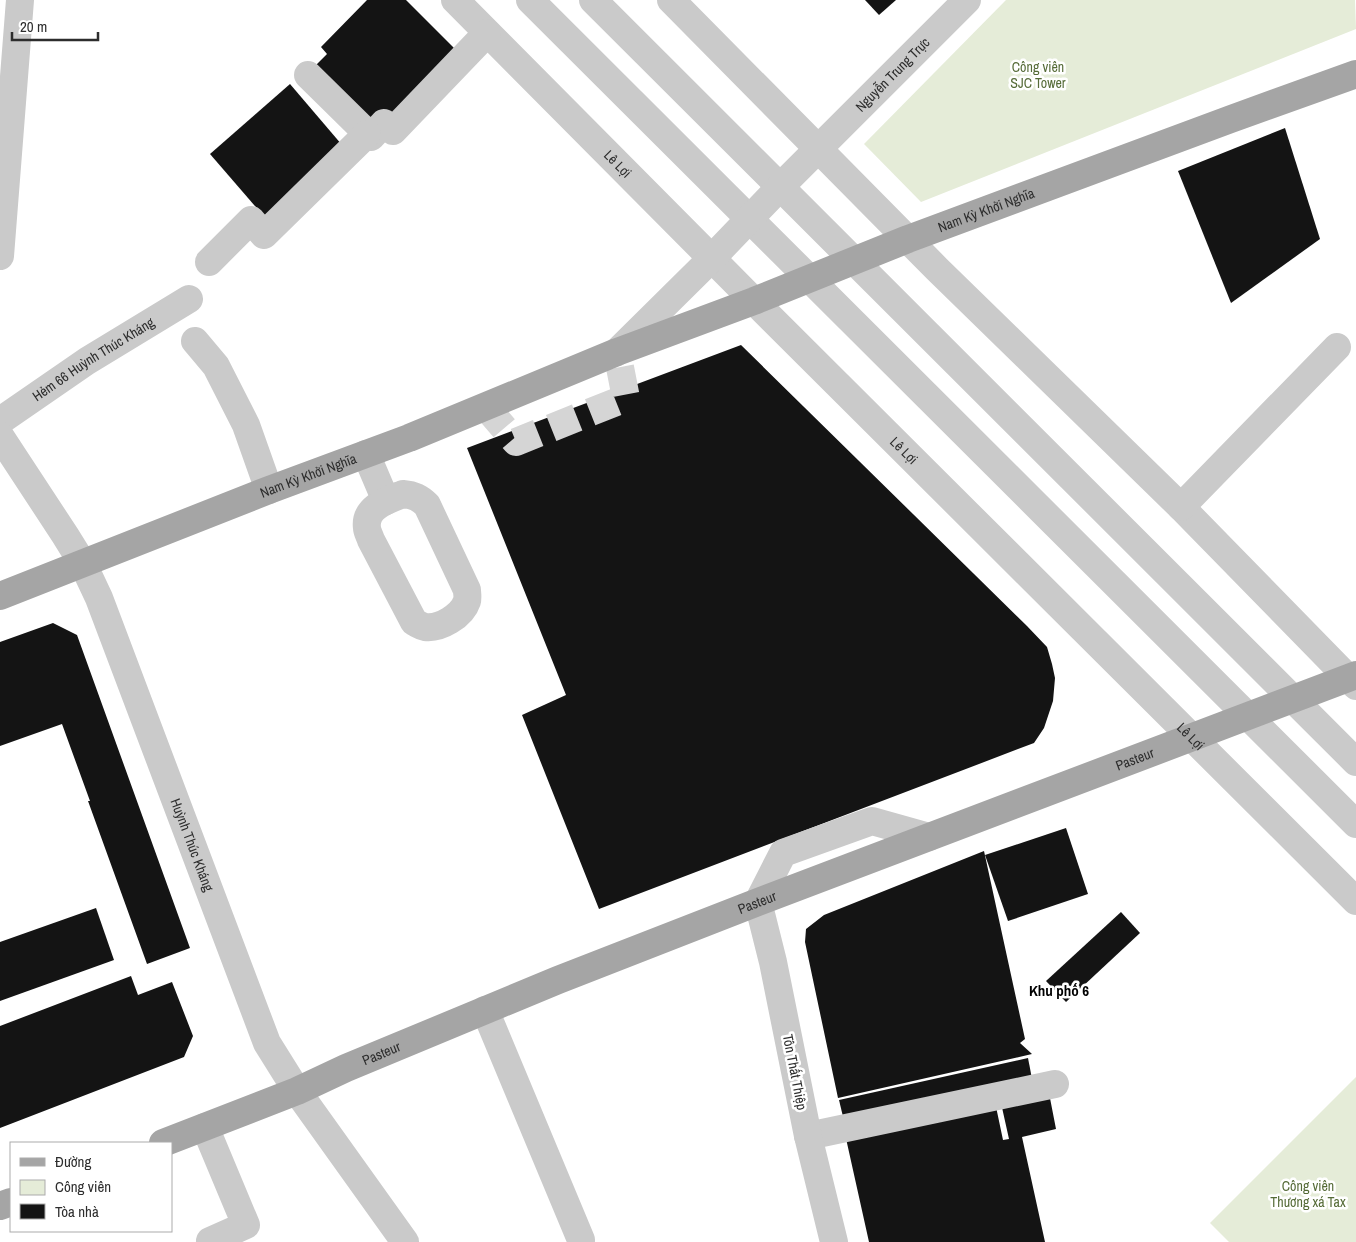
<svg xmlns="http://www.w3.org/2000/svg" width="1356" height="1242" viewBox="0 0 1356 1242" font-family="'Archivo Narrow',sans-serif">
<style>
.green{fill:#e5ecd8}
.building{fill:#141414}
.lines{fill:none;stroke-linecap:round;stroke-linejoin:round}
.minor-tunnel{stroke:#d5d5d5;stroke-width:28;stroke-dasharray:28 14;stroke-linecap:butt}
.minor{stroke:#cacaca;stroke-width:28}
.major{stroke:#a5a5a5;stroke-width:28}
.labels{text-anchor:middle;stroke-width:5;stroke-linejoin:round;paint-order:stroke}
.park-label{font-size:14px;fill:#556b37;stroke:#fff}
.street-label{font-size:14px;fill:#2d2d2d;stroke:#fff}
.neighbourhood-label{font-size:15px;font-weight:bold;fill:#000;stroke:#fff}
</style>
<rect width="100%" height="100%" fill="#fff"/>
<g class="green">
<path d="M 1006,0 L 1355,0 L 1356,29 L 921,202 L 864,144 Z"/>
<path d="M 1356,1077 L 1356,1242 L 1229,1242 L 1210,1223 Z"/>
</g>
<g class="building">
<path d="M 367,0 L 406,0 L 461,55 L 394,124 L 372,126 L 313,68 L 327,54 L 321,47 Z"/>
<path d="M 865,0 L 896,0 L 879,15 Z"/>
<path d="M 290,84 L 348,152 L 268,221 L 210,154 Z"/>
<path d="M 1285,128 L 1320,239 L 1231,303 L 1178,171 Z"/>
<path d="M 741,345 L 1027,626 L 1047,647 L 1052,664 L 1055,678 L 1053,701 L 1044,728 L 1034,743 L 599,909 L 522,715 L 566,695 L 467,448 Z"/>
<path d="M 53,623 L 77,635 L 190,948 L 147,964 L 88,801 L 90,801 L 62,724 L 0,746 L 0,642 Z"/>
<path d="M 1066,828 L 1088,894 L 1008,921 L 985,855 Z"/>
<path d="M 984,851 L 1025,1039 L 1020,1043 L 1032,1054 L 838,1098 L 805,942 L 806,929 L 824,915 Z"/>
<path d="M 96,908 L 114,960 L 0,1001 L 0,942 Z"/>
<path d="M 1121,912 L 1140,933 L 1066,1002 L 1046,981 Z"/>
<path d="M 131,976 L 138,995 L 172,982 L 193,1036 L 184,1057 L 0,1128 L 0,1026 Z"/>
<path d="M 1028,1058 L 1033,1084 L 845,1125 L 839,1100 Z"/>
<path d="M 1049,1093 L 1056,1129 L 1022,1137 L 1045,1242 L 869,1242 L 845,1134 L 995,1102 L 1003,1140 L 1009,1139 L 1001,1103 Z"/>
</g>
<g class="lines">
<path class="minor-tunnel" d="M 486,407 L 516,442 L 626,398 L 617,352"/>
<g class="minor">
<path id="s1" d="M 455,0 L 754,301 L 1356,901"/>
<path d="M 530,0 L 1356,824"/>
<path d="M 593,0 L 1356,762"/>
<path d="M 671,0 L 937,269 L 1181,507 L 1356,686"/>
<path d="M 308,75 L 371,137 L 384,123 L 393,131 L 487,33"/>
<path d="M 0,256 L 20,0"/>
<path d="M 209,262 L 251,220 L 264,235 L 367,134"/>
<path d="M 195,341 L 216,366 L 246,425 L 269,490"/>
<path id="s2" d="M 617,352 L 712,258 L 780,187 L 967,0"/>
<path id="s3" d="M 0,421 L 87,361 L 189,299"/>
<path id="s4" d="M 0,436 L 65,535 L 83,564 L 99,598 L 267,1043 L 297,1091 L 405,1242"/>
<path d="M 366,454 L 386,501"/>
<path d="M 403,494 C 414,495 420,498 427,505 L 467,590 C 467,593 468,598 467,601 C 462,616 440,629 425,627 C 421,626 418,624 414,622 L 371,540 C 370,536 367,532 367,528 C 364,507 388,500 403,494 Z"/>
<path d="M 1181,507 L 1337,347"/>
<path d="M 485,1010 L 581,1240"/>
<path d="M 205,1127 L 246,1225 L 210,1241"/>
<path d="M 808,1136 L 1055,1084"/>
<path d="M 834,1242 L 808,1136 L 773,962 L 758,902 L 783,853 L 872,821 L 929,837"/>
</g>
<g class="major">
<path id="s5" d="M 0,596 L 269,490 L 409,438 L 617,352 L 754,301 L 908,239 L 1231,119 L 1356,74"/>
<path id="s6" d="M 163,1143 L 297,1091 L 346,1068 L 558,980 L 758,902 L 1356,675"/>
<path d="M 0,1206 L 11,1202"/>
</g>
</g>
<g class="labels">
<g class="park-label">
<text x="1038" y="72">Công viên<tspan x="1038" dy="16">SJC Tower</tspan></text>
<text x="1308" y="1191">Công viên<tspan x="1308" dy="16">Thương xá Tax</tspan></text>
</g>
<g class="street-label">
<text dy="5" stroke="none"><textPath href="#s2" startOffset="391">Nguyễn Trung Trực</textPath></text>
<text dy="5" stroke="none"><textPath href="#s1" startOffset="231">Lê Lợi</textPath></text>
<text dy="5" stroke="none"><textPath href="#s5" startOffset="1059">Nam Kỳ Khởi Nghĩa</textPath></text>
<text dy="5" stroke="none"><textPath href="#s3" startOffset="112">Hẻm 66 Huỳnh Thúc Kháng</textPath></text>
<text dy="5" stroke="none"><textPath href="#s1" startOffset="636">Lê Lợi</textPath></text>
<text dy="5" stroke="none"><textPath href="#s5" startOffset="331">Nam Kỳ Khởi Nghĩa</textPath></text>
<text dy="5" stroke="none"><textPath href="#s1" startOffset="1041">Lê Lợi</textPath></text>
<text dy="5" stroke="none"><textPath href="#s6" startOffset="1045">Pasteur</textPath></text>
<text dy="5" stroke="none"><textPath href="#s4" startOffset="454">Huỳnh Thúc Kháng</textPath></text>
<text dy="5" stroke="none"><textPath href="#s6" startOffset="641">Pasteur</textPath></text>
<text dy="5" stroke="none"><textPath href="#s6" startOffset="236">Pasteur</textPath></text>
<text transform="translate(795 1072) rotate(79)" y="5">Tôn Thất Thiệp</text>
</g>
<g class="neighbourhood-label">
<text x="1059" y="996">Khu phố 6</text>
</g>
</g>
<rect x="10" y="1142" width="162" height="90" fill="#ffffff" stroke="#ababab"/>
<rect x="20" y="1158" width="25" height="8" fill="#a5a5a5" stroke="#ababab"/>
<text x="55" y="1167" font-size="15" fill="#2d2d2d">Đường</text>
<rect x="20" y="1180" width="25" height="15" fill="#e5ecd8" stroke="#ababab"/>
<text x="55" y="1192" font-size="15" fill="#2d2d2d">Công viên</text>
<rect x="20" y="1204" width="25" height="15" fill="#141414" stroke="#ababab"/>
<text x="55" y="1217" font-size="15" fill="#2d2d2d">Tòa nhà</text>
<path d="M12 32v8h86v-8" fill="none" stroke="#2d2d2d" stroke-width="2.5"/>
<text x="20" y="32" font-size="15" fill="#2d2d2d" stroke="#ffffff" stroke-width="4" paint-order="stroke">20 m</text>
</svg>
